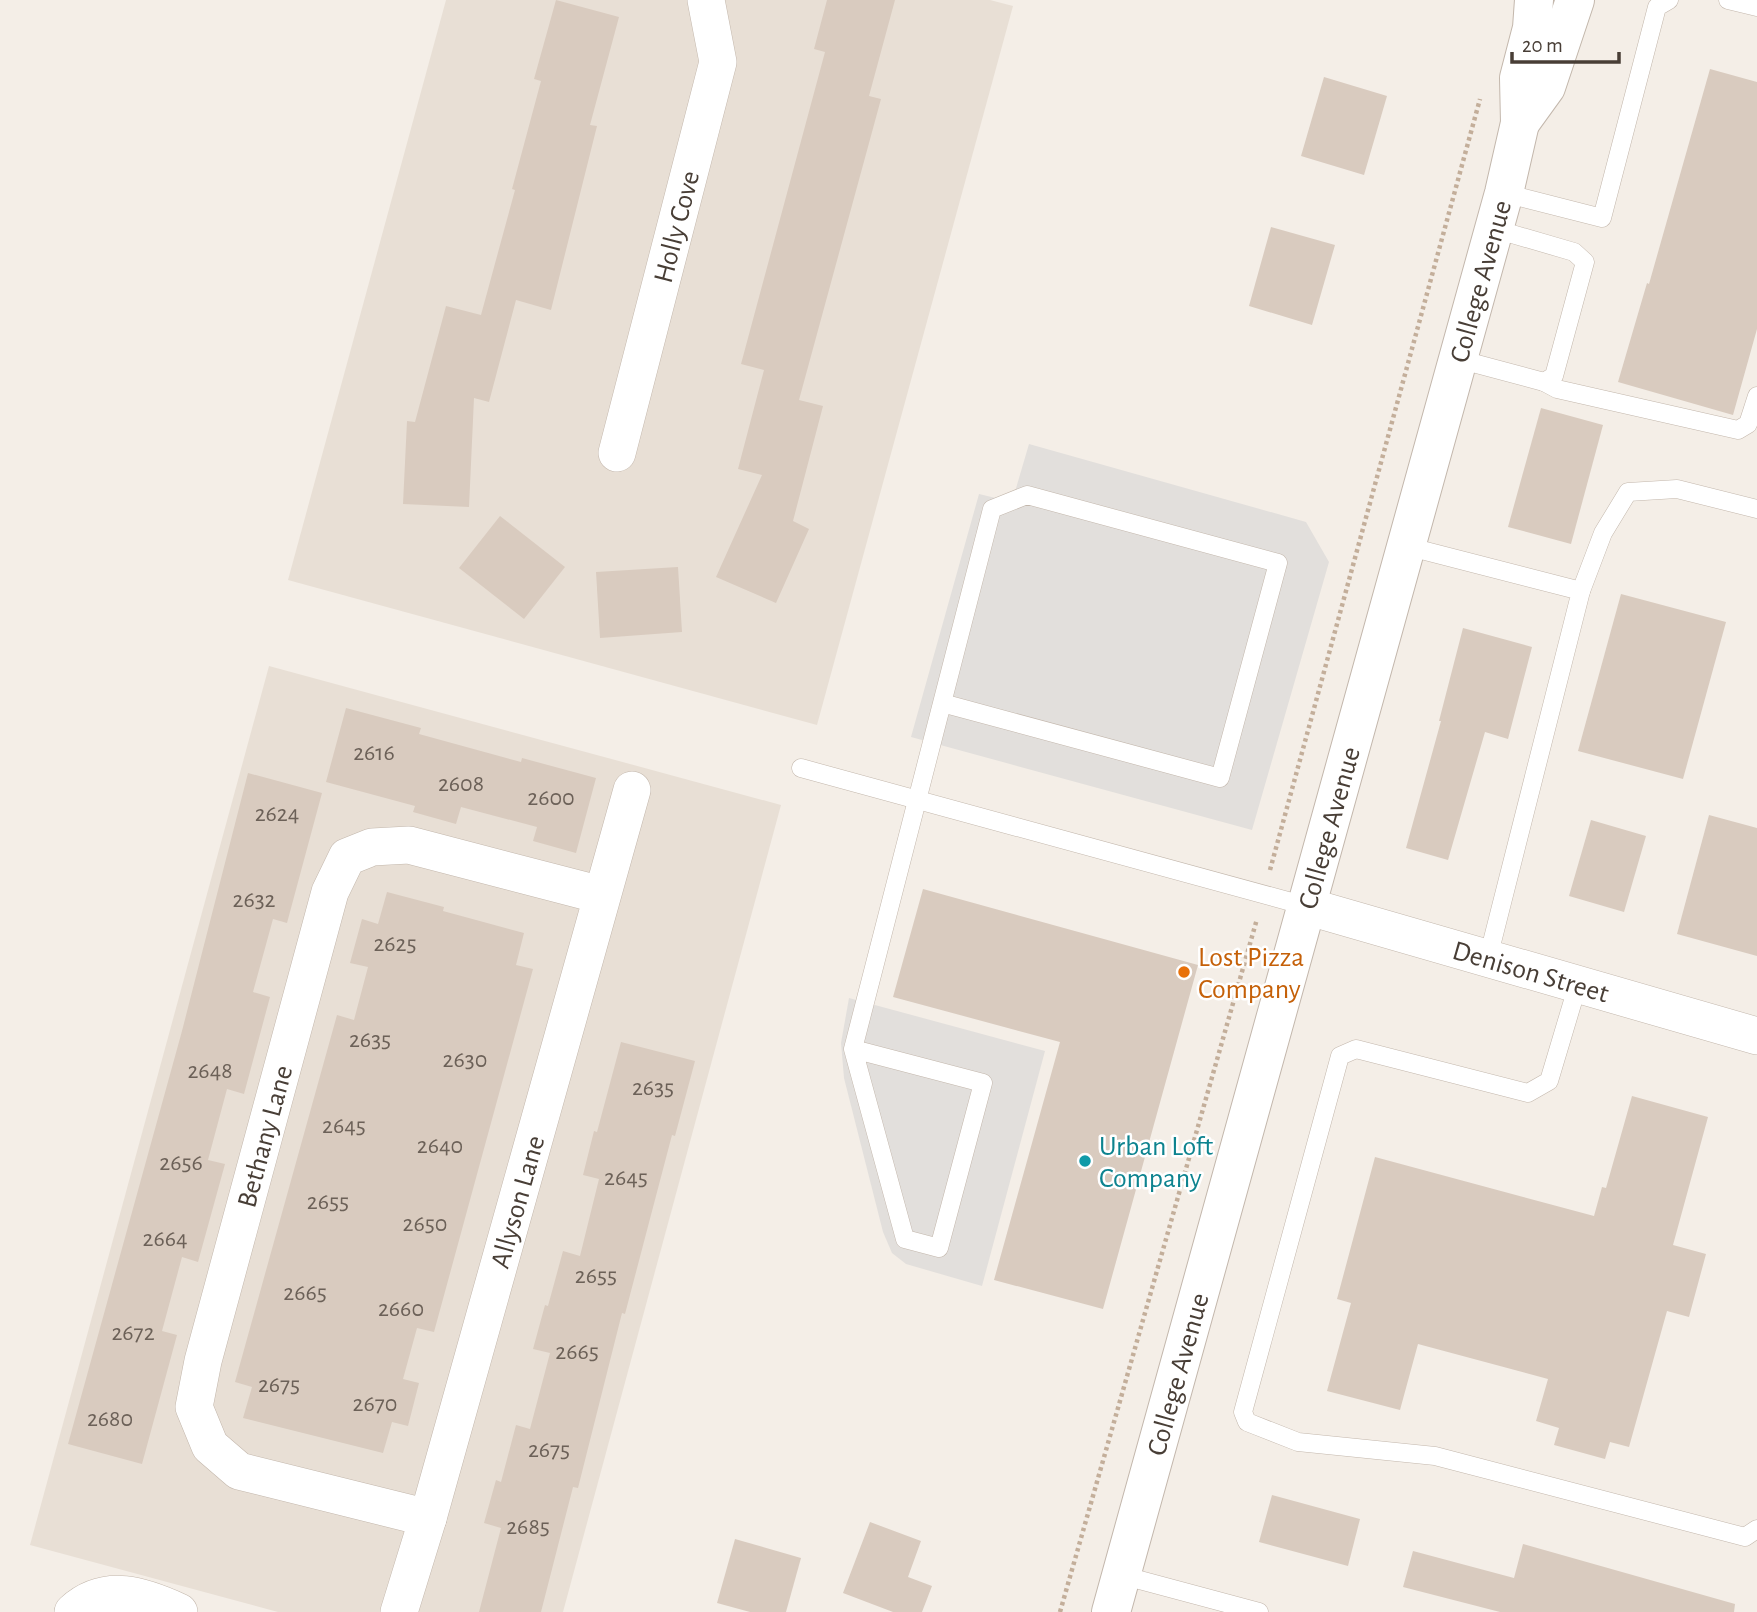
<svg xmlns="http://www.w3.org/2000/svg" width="1757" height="1612" viewBox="0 0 1757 1612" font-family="'Alegreya Sans',sans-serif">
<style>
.residential{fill:#e8dfd5}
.parking{fill:#e2dfdc}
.building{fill:#d9cbbf}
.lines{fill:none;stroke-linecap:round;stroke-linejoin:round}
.service-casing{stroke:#c3b7ac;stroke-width:19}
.minor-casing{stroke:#c3b7ac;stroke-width:38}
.tertiary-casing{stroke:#c3b7ac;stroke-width:40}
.path{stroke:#c3ae9a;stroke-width:4.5;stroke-dasharray:3.5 3.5;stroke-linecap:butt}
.service{stroke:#fff;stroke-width:18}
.minor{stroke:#fff;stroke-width:37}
.tertiary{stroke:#fff;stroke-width:38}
.food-dot{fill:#e8710a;stroke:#fff;stroke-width:2.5}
.culture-dot{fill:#0f9aa8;stroke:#fff;stroke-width:2.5}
.labels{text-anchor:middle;stroke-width:5;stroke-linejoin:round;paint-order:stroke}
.number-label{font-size:24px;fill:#6c6158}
.street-label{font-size:28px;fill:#483e36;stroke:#fff}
.food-label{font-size:28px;fill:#c56008;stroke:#fff;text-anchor:start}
.culture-label{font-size:28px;fill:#0d838f;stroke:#fff;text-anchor:start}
</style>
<rect width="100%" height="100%" fill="#f4eee7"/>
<g class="residential">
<path d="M 446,0 L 990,0 L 1013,6 L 817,725 L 288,580 Z"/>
<path d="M 269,666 L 781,805 L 563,1612 L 278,1612 L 30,1545 Z"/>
</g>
<g class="parking">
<path d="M 1029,444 L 1306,522 L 1329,562 L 1252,830 L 911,737 L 979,494 L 1012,502 Z"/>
<path d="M 849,998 L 1045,1051 L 982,1286 L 906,1264 L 892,1253 L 883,1232 L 844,1078 L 841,1043 Z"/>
</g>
<g class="building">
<path d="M 556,0 L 619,17 L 590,125 L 597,126 L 551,310 L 516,300 L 489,402 L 474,398 L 469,507 L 403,504 L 407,421 L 415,422 L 446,306 L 481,315 L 515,190 L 512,189 L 541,81 L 534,79 Z"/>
<path d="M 827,0 L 895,0 L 869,96 L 881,99 L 799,400 L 823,406 L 793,521 L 809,529 L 776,603 L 716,577 L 762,475 L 738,469 L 764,370 L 741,364 L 825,52 L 814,49 Z"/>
<path d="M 1710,69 L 1757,82 L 1757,329 L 1733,415 L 1618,382 L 1647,283 L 1649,284 Z"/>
<path d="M 1324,77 L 1387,96 L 1364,175 L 1301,156 Z"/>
<path d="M 1271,227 L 1335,245 L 1312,325 L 1249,306 Z"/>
<path d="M 1541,408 L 1603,425 L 1571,544 L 1508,527 Z"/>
<path d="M 500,516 L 565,567 L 524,619 L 459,568 Z"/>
<path d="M 678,567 L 682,632 L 600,638 L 596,572 Z"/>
<path d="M 1621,594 L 1726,622 L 1683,779 L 1578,751 Z"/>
<path d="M 1463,628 L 1532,647 L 1508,739 L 1485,732 L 1448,860 L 1406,848 L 1441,721 L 1439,721 Z"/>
<path d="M 346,708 L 421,728 L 419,734 L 521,762 L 522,758 L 596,778 L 576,853 L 533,841 L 537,827 L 461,807 L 456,824 L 413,812 L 415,806 L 326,782 Z"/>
<path d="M 248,773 L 322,793 L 287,923 L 273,919 L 253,992 L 270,997 L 244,1094 L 227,1089 L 208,1160 L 225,1164 L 198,1262 L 182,1257 L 162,1331 L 177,1335 L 142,1464 L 68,1444 L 182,1031 Z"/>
<path d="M 1709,815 L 1757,828 L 1757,956 L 1677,934 Z"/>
<path d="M 1591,820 L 1646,836 L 1624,912 L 1569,896 Z"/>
<path d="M 923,889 L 1198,965 L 1103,1309 L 994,1280 L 1060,1042 L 893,997 Z"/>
<path d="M 387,892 L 444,907 L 443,911 L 524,933 L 516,965 L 533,969 L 434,1332 L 417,1328 L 403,1379 L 419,1383 L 408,1426 L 392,1422 L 383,1453 L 243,1418 L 252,1387 L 235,1382 L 337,1015 L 354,1020 L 368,967 L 350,963 L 362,919 L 378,924 Z"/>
<path d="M 621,1042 L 695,1061 L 675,1136 L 672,1135 L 625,1314 L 622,1313 L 578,1488 L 573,1487 L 541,1612 L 479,1612 L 501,1528 L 484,1523 L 496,1480 L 501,1482 L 516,1425 L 530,1429 L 550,1353 L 533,1349 L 545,1305 L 548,1306 L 563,1251 L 580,1256 L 599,1179 L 583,1175 L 594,1131 L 597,1132 Z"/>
<path d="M 1632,1096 L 1708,1117 L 1673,1245 L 1706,1254 L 1689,1317 L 1667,1311 L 1629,1447 L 1610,1442 L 1605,1459 L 1554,1445 L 1559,1428 L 1536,1421 L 1548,1379 L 1418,1344 L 1400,1410 L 1327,1391 L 1351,1303 L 1337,1299 L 1375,1157 L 1594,1216 L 1602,1187 L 1606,1188 Z"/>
<path d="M 1272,1495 L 1360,1519 L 1348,1566 L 1259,1542 Z"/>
<path d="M 870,1522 L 921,1541 L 908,1577 L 932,1586 L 922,1612 L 893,1612 L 843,1593 Z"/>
<path d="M 735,1539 L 801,1558 L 786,1612 L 750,1612 L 717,1603 Z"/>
<path d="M 1523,1544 L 1735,1604 L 1734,1612 L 1500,1612 L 1403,1587 L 1413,1551 L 1514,1578 Z"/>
</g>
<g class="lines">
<defs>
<g id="service">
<path d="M 1728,0 L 1757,7"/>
<path d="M 1504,193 L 1602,218 L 1657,7 L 1669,0"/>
<path d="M 1458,359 L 1544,382 L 1554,376 L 1585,262 L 1574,252 L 1495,229"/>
<path d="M 1544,382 L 1557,389 L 1738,430 L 1748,424 L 1757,396"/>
<path d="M 1406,546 L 1581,591 L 1488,958"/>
<path d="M 1581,591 L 1603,533 L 1628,492 L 1677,489 L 1757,509"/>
<path d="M 801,768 L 1306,906"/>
<path d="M 1578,984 L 1549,1081 L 1528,1093 L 1356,1049 L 1340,1056 L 1243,1412 L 1247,1422 L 1298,1442 L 1435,1456 L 1745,1537 L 1757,1529"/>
<path d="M 853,1049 L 905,1239 L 939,1248 L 983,1083 L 853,1049 L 992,509 L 1027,495 L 1278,563 L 1220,778 L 942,703"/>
<path d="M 1121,1575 L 1259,1612"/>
</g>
<g id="minor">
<path id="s1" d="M 617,453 L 718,62 L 706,0"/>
<path id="s2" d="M 1306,906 L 1757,1036"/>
<path id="s3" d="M 428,1518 L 239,1471 L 210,1446 L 194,1407 L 203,1361 L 330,892 L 347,857 L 372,847 L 409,845 L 601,895"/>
<path d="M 73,1612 C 106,1582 144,1596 179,1612"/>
<path id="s4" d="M 399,1612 L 428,1518 L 632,790"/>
</g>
<g id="tertiary">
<path d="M 1520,123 L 1546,87 L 1575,0"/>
<path id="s5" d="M 1111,1612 L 1504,193 L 1520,123 L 1519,78 L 1532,28 L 1534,0"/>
</g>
</defs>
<use href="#service" class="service-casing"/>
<use href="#minor" class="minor-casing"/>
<use href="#tertiary" class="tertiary-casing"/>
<g class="path">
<path d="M 1270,870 L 1480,99"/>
<path d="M 1060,1612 L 1257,919"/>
</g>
<use href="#service" class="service"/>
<use href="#minor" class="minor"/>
<use href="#tertiary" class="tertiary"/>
</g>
<circle class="food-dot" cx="1184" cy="972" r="7"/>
<circle class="culture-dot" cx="1085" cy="1161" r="7"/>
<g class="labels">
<g class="number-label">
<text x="374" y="760">2616</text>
<text x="461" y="791">2608</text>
<text x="551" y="805">2600</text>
<text x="277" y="821">2624</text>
<text x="254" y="907">2632</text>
<text x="395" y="951">2625</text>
<text x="370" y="1047">2635</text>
<text x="465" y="1067">2630</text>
<text x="210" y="1078">2648</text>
<text x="653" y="1095">2635</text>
<text x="344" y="1133">2645</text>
<text x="440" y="1153">2640</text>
<text x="181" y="1170">2656</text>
<text x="626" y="1185">2645</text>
<text x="328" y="1209">2655</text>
<text x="425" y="1231">2650</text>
<text x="165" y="1246">2664</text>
<text x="596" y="1283">2655</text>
<text x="305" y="1300">2665</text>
<text x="401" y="1316">2660</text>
<text x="133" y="1340">2672</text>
<text x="577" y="1359">2665</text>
<text x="279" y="1392">2675</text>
<text x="375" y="1411">2670</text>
<text x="110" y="1426">2680</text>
<text x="549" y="1457">2675</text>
<text x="528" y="1534">2685</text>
</g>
<g class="street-label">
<text dy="10" stroke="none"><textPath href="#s1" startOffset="234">Holly Cove</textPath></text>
<text dy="10" stroke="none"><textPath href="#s5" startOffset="1381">College Avenue</textPath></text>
<text dy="10" stroke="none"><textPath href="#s5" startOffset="814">College Avenue</textPath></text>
<text dy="10" stroke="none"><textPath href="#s2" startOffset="234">Denison Street</textPath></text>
<text dy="10" stroke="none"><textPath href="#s3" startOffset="555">Bethany Lane</textPath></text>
<text dy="10" stroke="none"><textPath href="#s4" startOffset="427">Allyson Lane</textPath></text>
<text dy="10" stroke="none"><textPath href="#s5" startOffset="247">College Avenue</textPath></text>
</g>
<g class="food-label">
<text x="1198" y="966">Lost Pizza<tspan x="1198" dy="32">Company</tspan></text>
</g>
<g class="culture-label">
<text x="1099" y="1155">Urban Loft<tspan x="1099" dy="32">Company</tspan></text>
</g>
</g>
<path d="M1512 52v10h107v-10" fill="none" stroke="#483e36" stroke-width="3.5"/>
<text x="1522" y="52" font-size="21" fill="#483e36" stroke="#ffffff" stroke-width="5" paint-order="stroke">20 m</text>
</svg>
